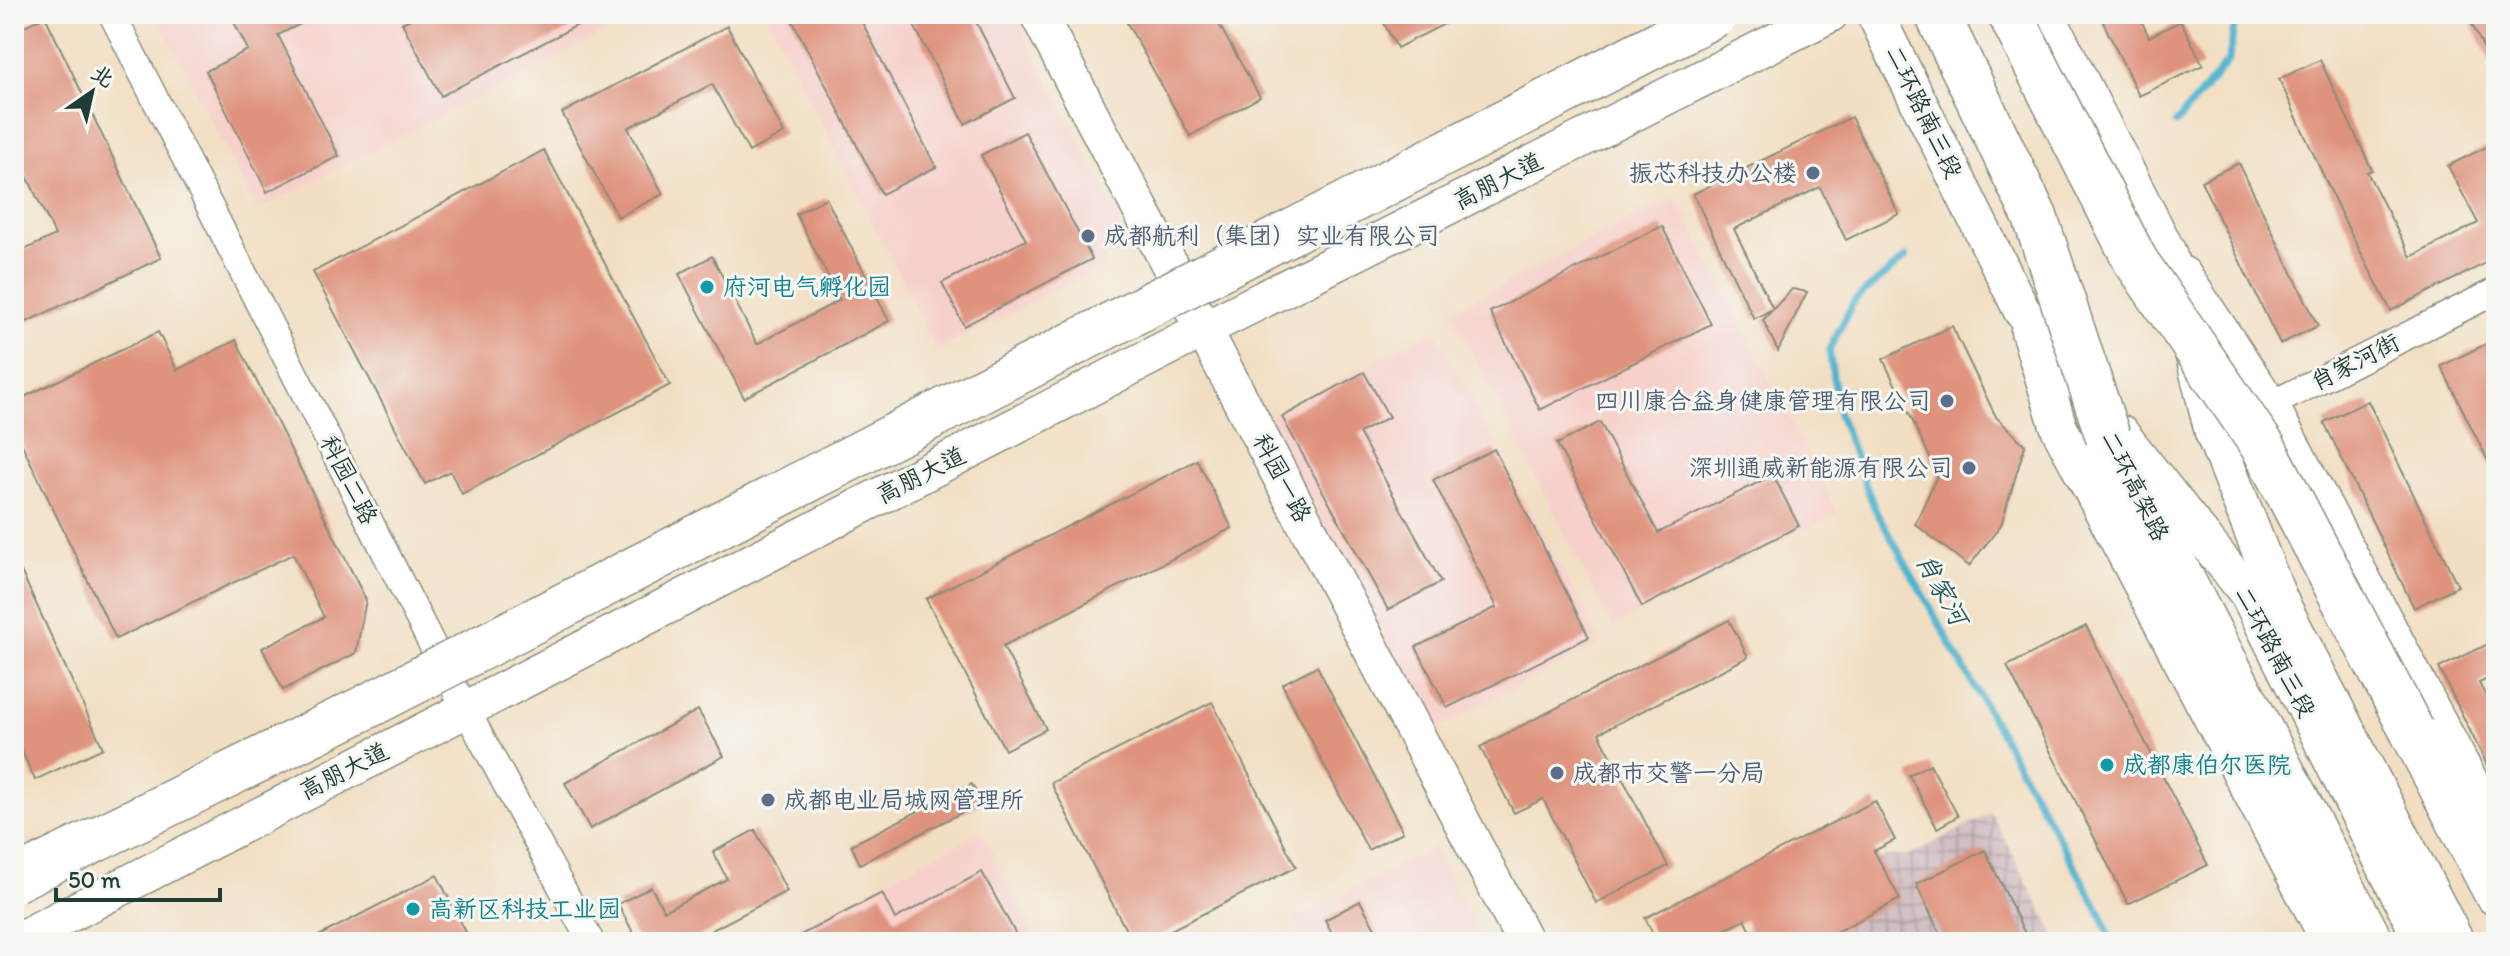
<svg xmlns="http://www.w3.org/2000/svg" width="2510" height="956" viewBox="0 0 2510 956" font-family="Itim,'LXGW WenKai TC',sans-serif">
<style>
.built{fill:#f7d0cb}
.industrial{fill:url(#industrial-grid)}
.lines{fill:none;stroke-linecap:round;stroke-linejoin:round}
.stream{stroke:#50b4cf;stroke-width:7}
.building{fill:#df927b}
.street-casing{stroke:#888e7c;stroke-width:29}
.secondary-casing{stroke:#888e7c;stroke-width:39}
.highway-casing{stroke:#888e7c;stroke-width:47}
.street{stroke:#fff;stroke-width:26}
.secondary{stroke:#fff;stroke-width:36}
.highway{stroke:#fff;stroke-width:44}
.highway-bridge-casing{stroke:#888e7c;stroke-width:47;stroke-linecap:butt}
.highway-bridge{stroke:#fff;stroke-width:44}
.service-dot{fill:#5c6f8a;stroke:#f6f6f2;stroke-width:3}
.culture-dot{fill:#0f9aa8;stroke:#f6f6f2;stroke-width:3}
.labels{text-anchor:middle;stroke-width:6;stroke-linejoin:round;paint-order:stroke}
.street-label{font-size:24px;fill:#1f3d34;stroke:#f6f6f2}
.service-label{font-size:24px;fill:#4e5e75;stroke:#f6f6f2;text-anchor:end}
.culture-label{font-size:24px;fill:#0d838f;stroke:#f6f6f2;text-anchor:start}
.water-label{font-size:26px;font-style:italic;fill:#2b5b5b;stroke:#f6f6f2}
</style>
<defs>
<pattern id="industrial-grid" width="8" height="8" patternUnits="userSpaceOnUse" patternTransform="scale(2)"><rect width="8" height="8" fill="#d2bec2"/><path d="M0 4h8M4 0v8" fill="none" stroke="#aa9c9e"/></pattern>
</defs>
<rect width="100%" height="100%" fill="#f6f6f2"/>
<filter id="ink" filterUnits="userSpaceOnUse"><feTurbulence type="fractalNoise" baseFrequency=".0125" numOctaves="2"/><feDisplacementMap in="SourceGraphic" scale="16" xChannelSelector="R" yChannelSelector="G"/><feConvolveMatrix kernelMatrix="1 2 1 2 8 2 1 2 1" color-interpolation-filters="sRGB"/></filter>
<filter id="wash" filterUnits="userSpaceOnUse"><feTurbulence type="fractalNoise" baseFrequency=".006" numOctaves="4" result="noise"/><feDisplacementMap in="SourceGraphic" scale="32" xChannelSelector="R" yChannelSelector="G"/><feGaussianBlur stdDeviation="1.8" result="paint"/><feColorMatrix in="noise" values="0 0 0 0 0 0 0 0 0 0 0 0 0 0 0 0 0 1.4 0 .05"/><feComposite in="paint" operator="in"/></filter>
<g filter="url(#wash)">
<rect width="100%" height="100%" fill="#f2dfc3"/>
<g class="built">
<path d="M 156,14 L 641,14 L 257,210 Z"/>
<path d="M 766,14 L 1014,14 L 1121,222 L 1102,267 L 937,350 Z"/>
<path d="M 1676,197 L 1838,513 L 1612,627 L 1451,311 Z"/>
<path d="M 1435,330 L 1601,643 L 1434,730 L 1268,417 Z"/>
<path d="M 981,832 L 1038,942 L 766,942 Z"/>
<path d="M 1433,847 L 1483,942 L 1306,942 L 1294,919 Z"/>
</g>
<path class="industrial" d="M 1991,813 L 2058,942 L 1721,942 L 1885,856 L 1909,856 Z"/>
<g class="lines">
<g class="stream">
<path d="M 2176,123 L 2229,60 L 2236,14"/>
<path d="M 1906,257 L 1854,301 L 1829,350 L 1839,414 L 1874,507 L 2100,912 L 2112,942"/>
</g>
</g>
<g id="blocks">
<g class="building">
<path d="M 230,14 L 321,14 L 278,35 L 339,156 L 267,192 L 206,71 L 248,50 Z"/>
<path d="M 420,14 L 599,14 L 441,96 L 402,23 Z"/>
<path d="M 789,14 L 858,14 L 936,167 L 882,194 Z"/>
<path d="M 908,14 L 972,14 L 1015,98 L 965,124 Z"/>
<path d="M 1122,14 L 1213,14 L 1260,97 L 1190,136 Z"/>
<path d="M 1379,14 L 1464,14 L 1397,48 Z"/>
<path d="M 2099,14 L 2138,14 L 2149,37 L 2181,21 L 2203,65 L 2139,96 Z"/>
<path d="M 2467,14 L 2496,14 L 2496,73 Z"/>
<path d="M 45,16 L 161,258 L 14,328 L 14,255 L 55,235 L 14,149 L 14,31 Z"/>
<path d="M 727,26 L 784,133 L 749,152 L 712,84 L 628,128 L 663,194 L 618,217 L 562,113 Z"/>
<path d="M 2320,60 L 2372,170 L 2367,172 L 2411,257 L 2478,223 L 2448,166 L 2496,142 L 2496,258 L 2391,311 L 2342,216 L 2279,79 Z"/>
<path d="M 1851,117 L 1899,214 L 1846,240 L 1820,187 L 1734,229 L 1773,309 L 1754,319 L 1693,194 Z"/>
<path d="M 1025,132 L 1092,259 L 964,326 L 942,283 L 1026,240 L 981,155 Z"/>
<path d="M 544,150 L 670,385 L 462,494 L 450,471 L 425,484 L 313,272 Z"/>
<path d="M 2239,163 L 2318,326 L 2280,344 L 2201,181 Z"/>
<path d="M 826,198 L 889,321 L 744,398 L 679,274 L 712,256 L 757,344 L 840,300 L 796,214 Z"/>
<path d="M 1662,226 L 1711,324 L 1540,410 L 1490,312 Z"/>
<path d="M 1792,289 L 1807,292 L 1778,351 L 1763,320 Z"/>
<path d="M 1952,326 L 1996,417 L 2025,445 L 2001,525 L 1969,566 L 1915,524 L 1938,474 L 1883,359 Z"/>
<path d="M 158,332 L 177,370 L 236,340 L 366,600 L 356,653 L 283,690 L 262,648 L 324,617 L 293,554 L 116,639 L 14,428 L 14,402 Z"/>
<path d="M 2496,339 L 2496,477 L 2441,366 Z"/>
<path d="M 1364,372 L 1389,417 L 1359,433 L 1441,582 L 1388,610 L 1282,417 Z"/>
<path d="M 2368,401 L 2458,586 L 2414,608 L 2324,422 Z"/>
<path d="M 1600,422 L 1658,533 L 1773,475 L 1799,526 L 1642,607 L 1557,444 Z"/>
<path d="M 1494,449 L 1589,637 L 1447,708 L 1416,647 L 1497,607 L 1433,480 Z"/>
<path d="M 1197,460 L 1232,528 L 1003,646 L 1046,729 L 1005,750 L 926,599 Z"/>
<path d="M 14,556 L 103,748 L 35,780 L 14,734 Z"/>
<path d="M 1729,620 L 1748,657 L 1599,733 L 1668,866 L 1596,903 L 1543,799 L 1514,813 L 1480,747 Z"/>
<path d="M 2086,626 L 2208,865 L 2128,904 L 2007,666 Z"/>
<path d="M 2496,640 L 2496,675 L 2479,683 L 2496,717 L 2496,783 L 2439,668 Z"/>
<path d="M 1317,666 L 1403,832 L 1368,850 L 1282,684 Z"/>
<path d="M 1212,702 L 1296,867 L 1147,942 L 1132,942 L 1051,783 Z"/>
<path d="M 698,710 L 724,756 L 590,829 L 565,783 Z"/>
<path d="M 1930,764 L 1958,816 L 1937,828 L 1909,775 Z"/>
<path d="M 972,784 L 981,803 L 860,864 L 851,845 Z"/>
<path d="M 1875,801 L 1895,840 L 1874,851 L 1900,899 L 1817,942 L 1757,942 L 1745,920 L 1700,942 L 1657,942 L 1645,918 Z"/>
<path d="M 755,830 L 787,891 L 689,942 L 638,942 L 618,904 L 651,887 L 664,911 L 727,879 L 713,852 Z"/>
<path d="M 1985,850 L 2029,942 L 1944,942 L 1916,884 Z"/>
<path d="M 982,872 L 1020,942 L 787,942 L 882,893 L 895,919 Z"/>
<path d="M 437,875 L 471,942 L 307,942 Z"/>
<path d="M 1360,901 L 1379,935 L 1365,942 L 1337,942 L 1325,920 Z"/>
</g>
</g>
</g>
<g filter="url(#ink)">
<use href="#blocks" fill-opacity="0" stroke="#888e7c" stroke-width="2"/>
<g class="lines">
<defs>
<g id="street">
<path d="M 112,14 L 450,680 L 591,942"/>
<path d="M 2256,412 L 2496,291"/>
</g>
<g id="secondary">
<path d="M 1038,14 L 1525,942"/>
<path d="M 1875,14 L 2022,311 L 2087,391"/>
<path d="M 2046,14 L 2168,253 L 2213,432 L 2279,599 L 2456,942"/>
<path d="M 2183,275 L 2270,405 L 2496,831"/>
<path d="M 2029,331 L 2059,428 L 2330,942"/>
<path d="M 2121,434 L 2248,594 L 2423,942"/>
<path d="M 15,942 L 1204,329 L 1830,14"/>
</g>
<g id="highway">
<path d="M 2108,437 L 2371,942"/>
<path d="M 2412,731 L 2496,893"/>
</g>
</defs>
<use href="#street" class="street-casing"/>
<use href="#secondary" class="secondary-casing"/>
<use href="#highway" class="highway-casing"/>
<use href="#street" class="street"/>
<use href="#secondary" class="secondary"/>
<use href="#highway" class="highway"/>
<defs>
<g id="highway-bridge">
<path d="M 1937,14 L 2035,217 L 2108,437"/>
<path d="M 2010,14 L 2135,260 L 2264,448 L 2412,731"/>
<path d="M 14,880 L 362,709 L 1716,14"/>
</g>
</defs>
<use href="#highway-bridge" class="highway-bridge-casing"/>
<use href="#highway-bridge" class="highway-bridge"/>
</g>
</g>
<g class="service-dot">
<circle cx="1813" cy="173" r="8"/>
<circle cx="1088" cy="236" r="8"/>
<circle cx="1947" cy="401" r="8"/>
<circle cx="1969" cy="468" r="8"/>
<circle cx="1557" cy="773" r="8"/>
<circle cx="768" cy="800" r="8"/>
</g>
<g class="culture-dot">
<circle cx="707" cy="287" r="8"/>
<circle cx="2107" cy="765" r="8"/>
<circle cx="413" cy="909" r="8"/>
</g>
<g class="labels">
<g class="street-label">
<text transform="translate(1924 112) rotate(64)" y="8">二环路南三段</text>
<text transform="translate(1498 181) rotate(-27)" y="8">高朋大道</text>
<text transform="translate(2355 362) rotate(-27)" y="8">肖家河街</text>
<text transform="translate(921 475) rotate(-27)" y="8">高朋大道</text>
<text transform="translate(1282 478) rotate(62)" y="8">科园一路</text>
<text transform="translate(349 480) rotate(63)" y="8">科园二路</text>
<text transform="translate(2135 486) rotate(63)" y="8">二环高架路</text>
<text transform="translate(2275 652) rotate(62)" y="8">二环路南三段</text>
<text transform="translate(344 771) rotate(-27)" y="8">高朋大道</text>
</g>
<g class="service-label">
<text x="1797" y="181">振芯科技办公楼</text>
<text x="1104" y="244" text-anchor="start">成都航利（集团）实业有限公司</text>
<text x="1931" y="409">四川康合益身健康管理有限公司</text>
<text x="1953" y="476">深圳通威新能源有限公司</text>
<text x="1573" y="781" text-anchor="start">成都市交警一分局</text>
<text x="784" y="808" text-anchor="start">成都电业局城网管理所</text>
</g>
<g class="culture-label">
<text x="723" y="295">府河电气孵化园</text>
<text x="2123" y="773">成都康伯尔医院</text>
<text x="429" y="917">高新区科技工业园</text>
</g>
<g class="water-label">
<text transform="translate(1942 589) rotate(61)" y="9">肖家河</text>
</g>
</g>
<rect width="2510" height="956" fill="none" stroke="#f6f6f2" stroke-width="48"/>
<g transform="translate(92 92) rotate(34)" stroke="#f6f6f2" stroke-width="6" paint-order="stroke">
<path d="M0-6L14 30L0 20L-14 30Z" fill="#1f3d34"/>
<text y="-12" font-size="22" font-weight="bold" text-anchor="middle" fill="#1f3d34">北</text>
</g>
<path d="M56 888v12h164v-12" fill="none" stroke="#1f3d34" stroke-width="4"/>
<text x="68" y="888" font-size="24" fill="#1f3d34" stroke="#f6f6f2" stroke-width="6" paint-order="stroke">50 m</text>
</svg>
